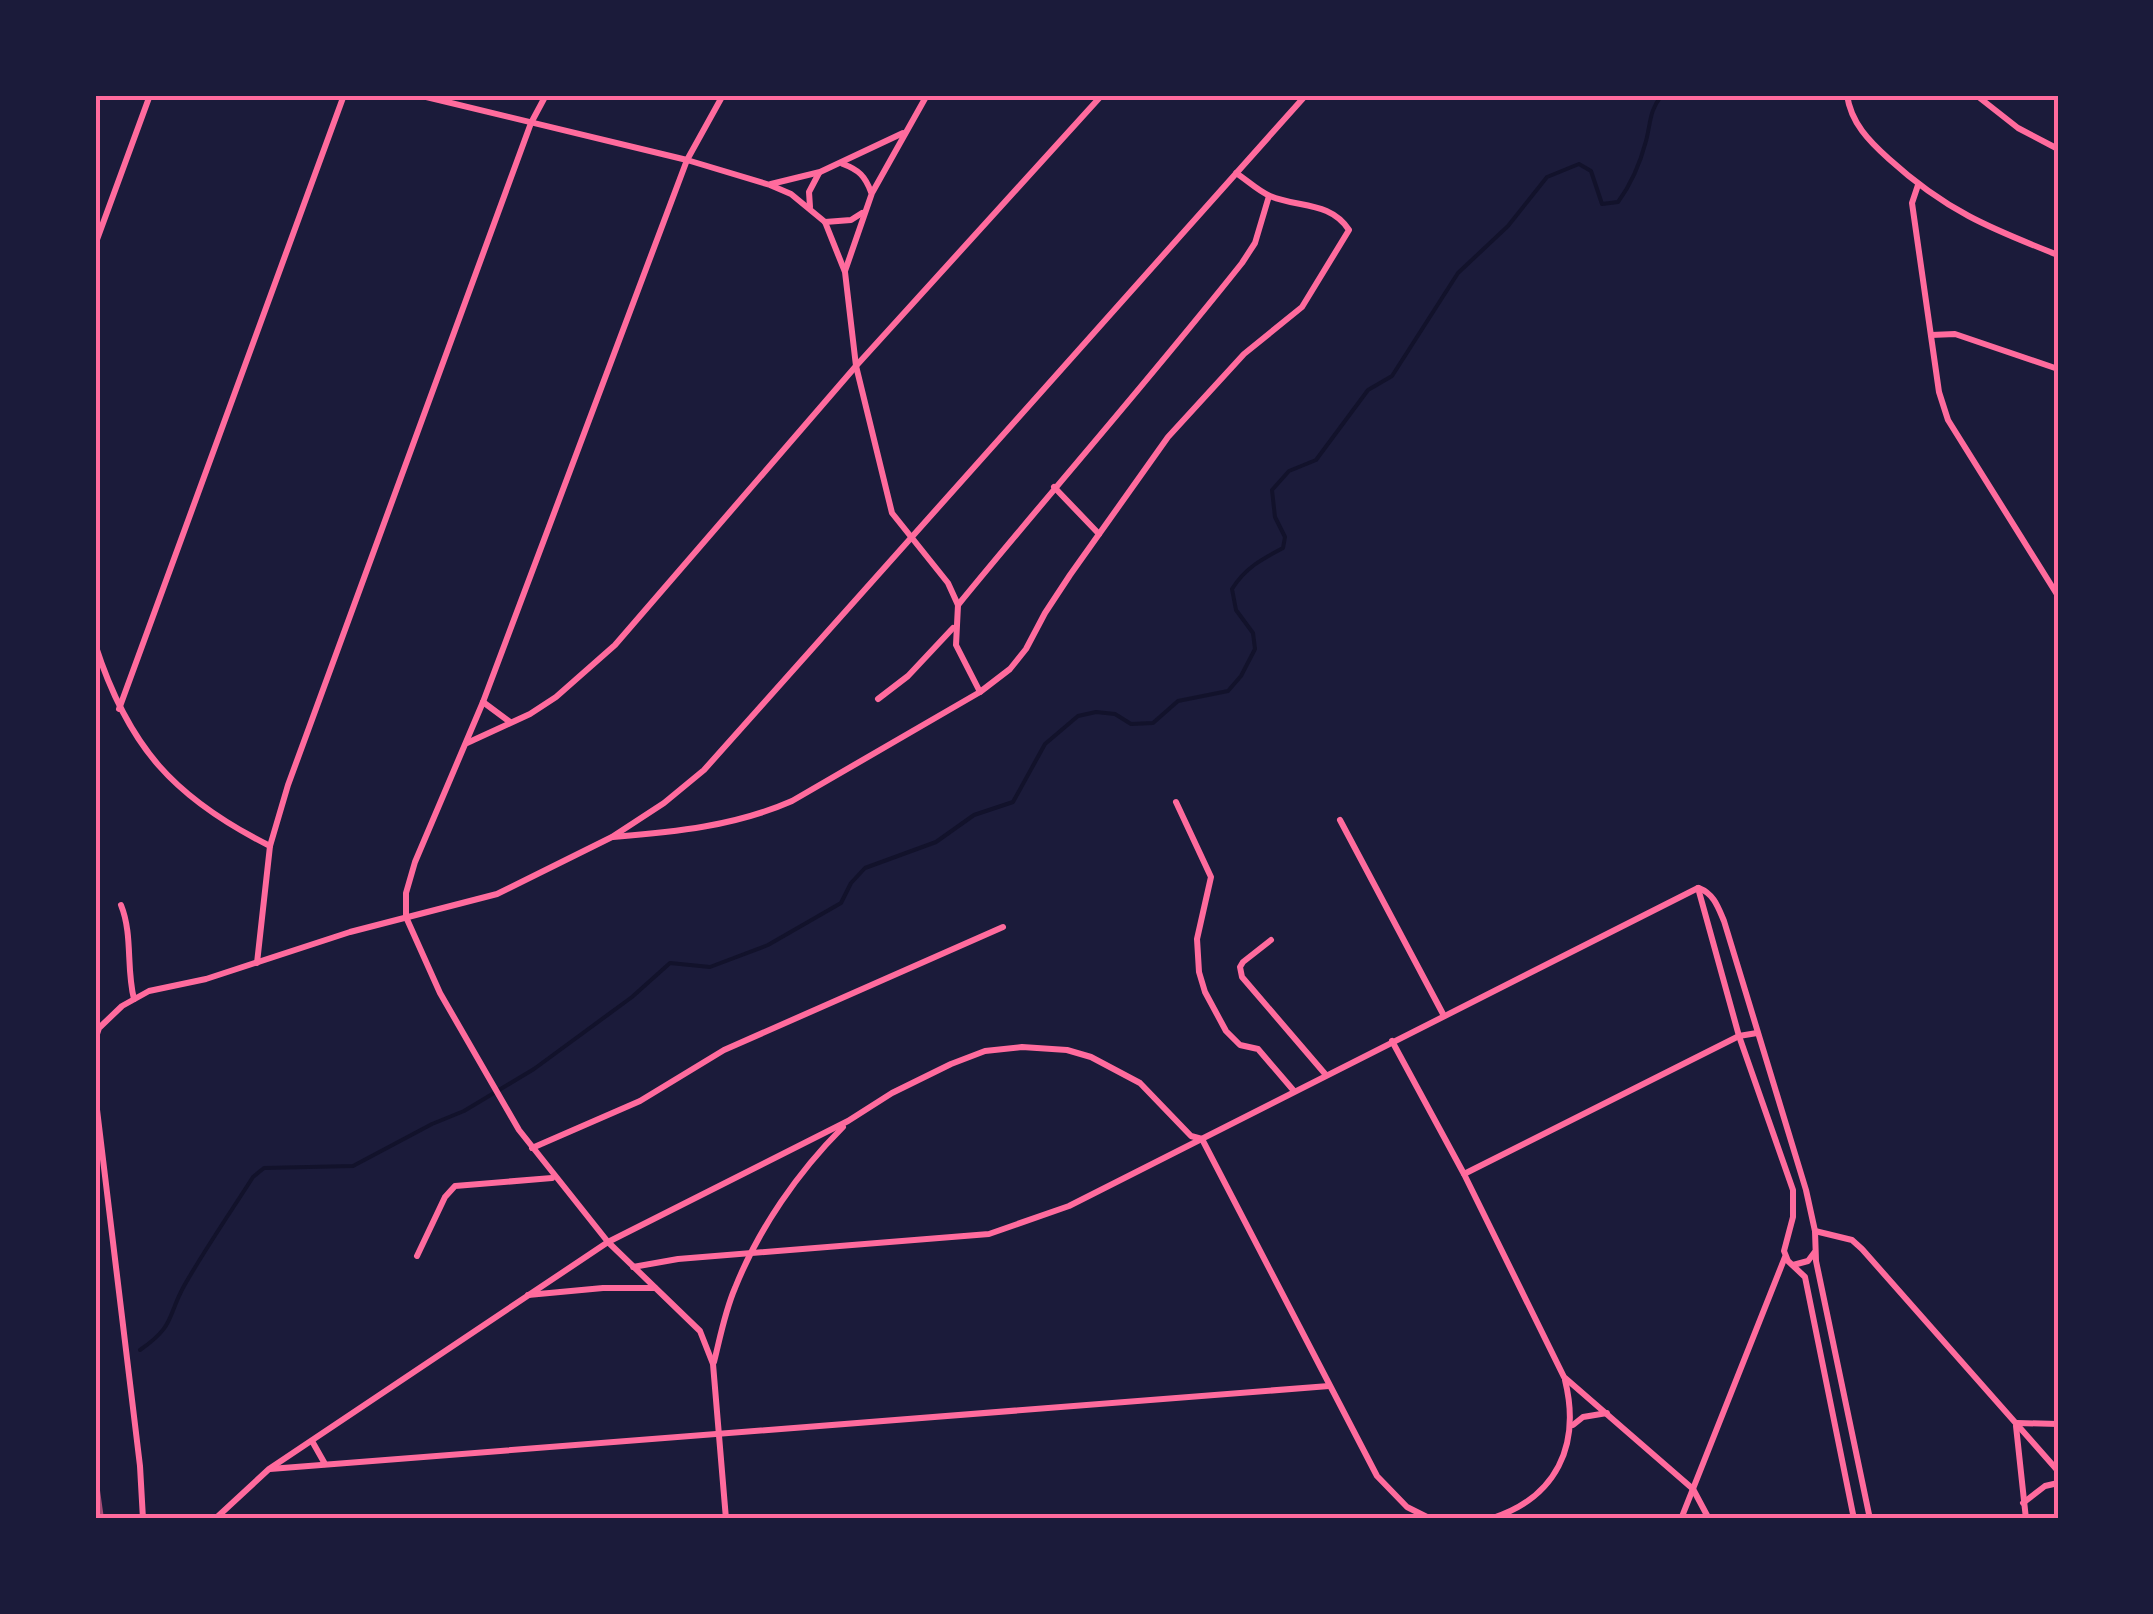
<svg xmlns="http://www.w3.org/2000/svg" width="2153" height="1614" viewBox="0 0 2153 1614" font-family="'Golos Text',sans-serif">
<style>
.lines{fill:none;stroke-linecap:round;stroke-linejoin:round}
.stream{stroke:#12122b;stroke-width:4}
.minor{stroke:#ff6b9d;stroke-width:6}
.rail{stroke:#a44b75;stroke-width:4}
.neatline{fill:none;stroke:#ff6b9d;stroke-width:4}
</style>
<rect width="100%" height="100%" fill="#1b1b3a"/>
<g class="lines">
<path class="stream" d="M 140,1350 C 175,1326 167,1317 184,1286 C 205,1249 230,1213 253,1177 L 264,1168 L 353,1166 L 432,1124 L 464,1111 L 534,1069 L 632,997 L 670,963 L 710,967 L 768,945 L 841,903 L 851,883 L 865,868 L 936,842 L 974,815 L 1013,802 L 1045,744 L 1078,716 L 1096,712 L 1115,714 L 1131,724 L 1153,723 L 1178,701 L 1228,691 L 1241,676 L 1255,649 L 1253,633 L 1236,610 L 1232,589 C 1245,568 1262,559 1283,548 L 1285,537 L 1275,517 L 1272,490 L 1289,471 L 1316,460 L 1368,390 L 1392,376 L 1458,273 L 1508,226 L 1547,177 L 1579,164 L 1591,171 L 1602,204 L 1618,202 C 1632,183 1640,164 1646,141 C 1651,122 1649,111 1662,95"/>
<g class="minor">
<path d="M 418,95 L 687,160 L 770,185 L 791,194 L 825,222 L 845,272 L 856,366 L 892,513 L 948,583 L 958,605 L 956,645 L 980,692"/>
<path d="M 723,95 L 687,160 L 483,702 L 415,862 L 406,893 L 406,917 L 440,993 L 519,1130 L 608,1242 L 700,1331 L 713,1364 L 726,1519"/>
<path d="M 1847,95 C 1851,123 1869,141 1889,159 C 1945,210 1989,228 2058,255"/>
<path d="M 1976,95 L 2018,128 L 2058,149"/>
<path d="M 843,164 C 859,170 865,176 871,192"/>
<path d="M 771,184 L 820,172 L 903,133"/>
<path d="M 1918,185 L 1912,203 L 1939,392 L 1948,420 L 2058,596"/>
<path d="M 810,207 L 809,192 L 819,173"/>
<path d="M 825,222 L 851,220 L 862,213"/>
<path d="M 95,245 L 150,95"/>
<path d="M 845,271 L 872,193 L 927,95"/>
<path d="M 1931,335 L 1955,334 L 2058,369"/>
<path d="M 1054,487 L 1099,534"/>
<path d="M 958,605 C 1052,490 1150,379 1242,263 L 1255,243 L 1269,196"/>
<path d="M 95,644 C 128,747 174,798 270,846"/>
<path d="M 878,699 L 908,676 L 953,628"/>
<path d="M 483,702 L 510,722"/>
<path d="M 119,709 L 344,95"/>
<path d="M 467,743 L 530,714 L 556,697 L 615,645 L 856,366 L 1102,95"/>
<path d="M 1176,802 L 1211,877 L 1197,939 L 1199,972 L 1205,992 L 1226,1031 L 1240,1045 L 1258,1049 L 1294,1091"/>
<path d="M 1340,820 L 1443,1014"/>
<path d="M 613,837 C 675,832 735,826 792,801 L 980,692 L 1010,669 L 1026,649 L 1045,613 L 1070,575 L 1168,437 L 1244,354 L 1302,307 L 1349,230 C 1330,201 1298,208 1270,196 C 1258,191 1247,180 1236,173"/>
<path d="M 1698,888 L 1739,1036 L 1793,1190 L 1793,1217 L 1784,1251 L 1788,1261 L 1805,1277 L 1854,1519"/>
<path d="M 1699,888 C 1714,894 1718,907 1724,921 L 1806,1190 L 1815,1231 L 1816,1261 L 1870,1519"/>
<path d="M 121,905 C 133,935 126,968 134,999"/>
<path d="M 1271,940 L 1243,962 L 1240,967 L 1242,977 L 1326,1075"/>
<path d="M 257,963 L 270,846 L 288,785 L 531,123 L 546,95"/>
<path d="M 95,1040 L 99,1028 L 122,1006 L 149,991 L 206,979 L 350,932 L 497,894 L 612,837 L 664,803 L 704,770 L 1306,95"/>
<path d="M 1392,1041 L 1464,1174 L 1564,1377 L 1693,1489 L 1709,1519"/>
<path d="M 95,1093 L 140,1466 L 143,1519"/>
<path d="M 532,1148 L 640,1101 L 724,1050 L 1003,927"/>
<path d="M 1464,1174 L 1739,1036 L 1757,1033"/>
<path d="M 1815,1231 L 1852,1240 L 1862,1249 L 2058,1471"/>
<path d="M 417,1256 L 445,1197 L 455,1186 L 552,1178"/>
<path d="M 1793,1265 L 1808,1261 L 1814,1253"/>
<path d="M 633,1267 L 678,1259 L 989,1234 L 1069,1206 L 1698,888"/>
<path d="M 528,1295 L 603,1288 L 655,1288"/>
<path d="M 714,1362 C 720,1338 725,1311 735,1288 C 759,1228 798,1172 843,1127"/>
<path d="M 2017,1423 L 2058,1424"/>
<path d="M 1573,1425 L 1583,1417 L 1607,1413"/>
<path d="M 2016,1426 L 2026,1519"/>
<path d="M 312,1441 L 325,1464"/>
<path d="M 270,1469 L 1329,1386"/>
<path d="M 2023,1503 L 2045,1486 L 2058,1483"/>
<path d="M 215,1519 L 269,1469 L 608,1242 L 848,1121 L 892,1093 L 951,1064 L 985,1051 L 1022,1047 L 1067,1050 L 1091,1057 L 1140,1083 L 1191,1136 L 1202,1139 L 1377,1476 L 1407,1507 L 1431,1519"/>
<path d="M 1490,1519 C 1557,1498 1581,1445 1565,1380"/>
<path d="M 1681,1519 L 1785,1257"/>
</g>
<path class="rail" d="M 95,1469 L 102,1519"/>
</g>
<rect width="2153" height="1614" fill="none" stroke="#1b1b3a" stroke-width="195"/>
<rect x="98" y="98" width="1958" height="1418" class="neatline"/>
</svg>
